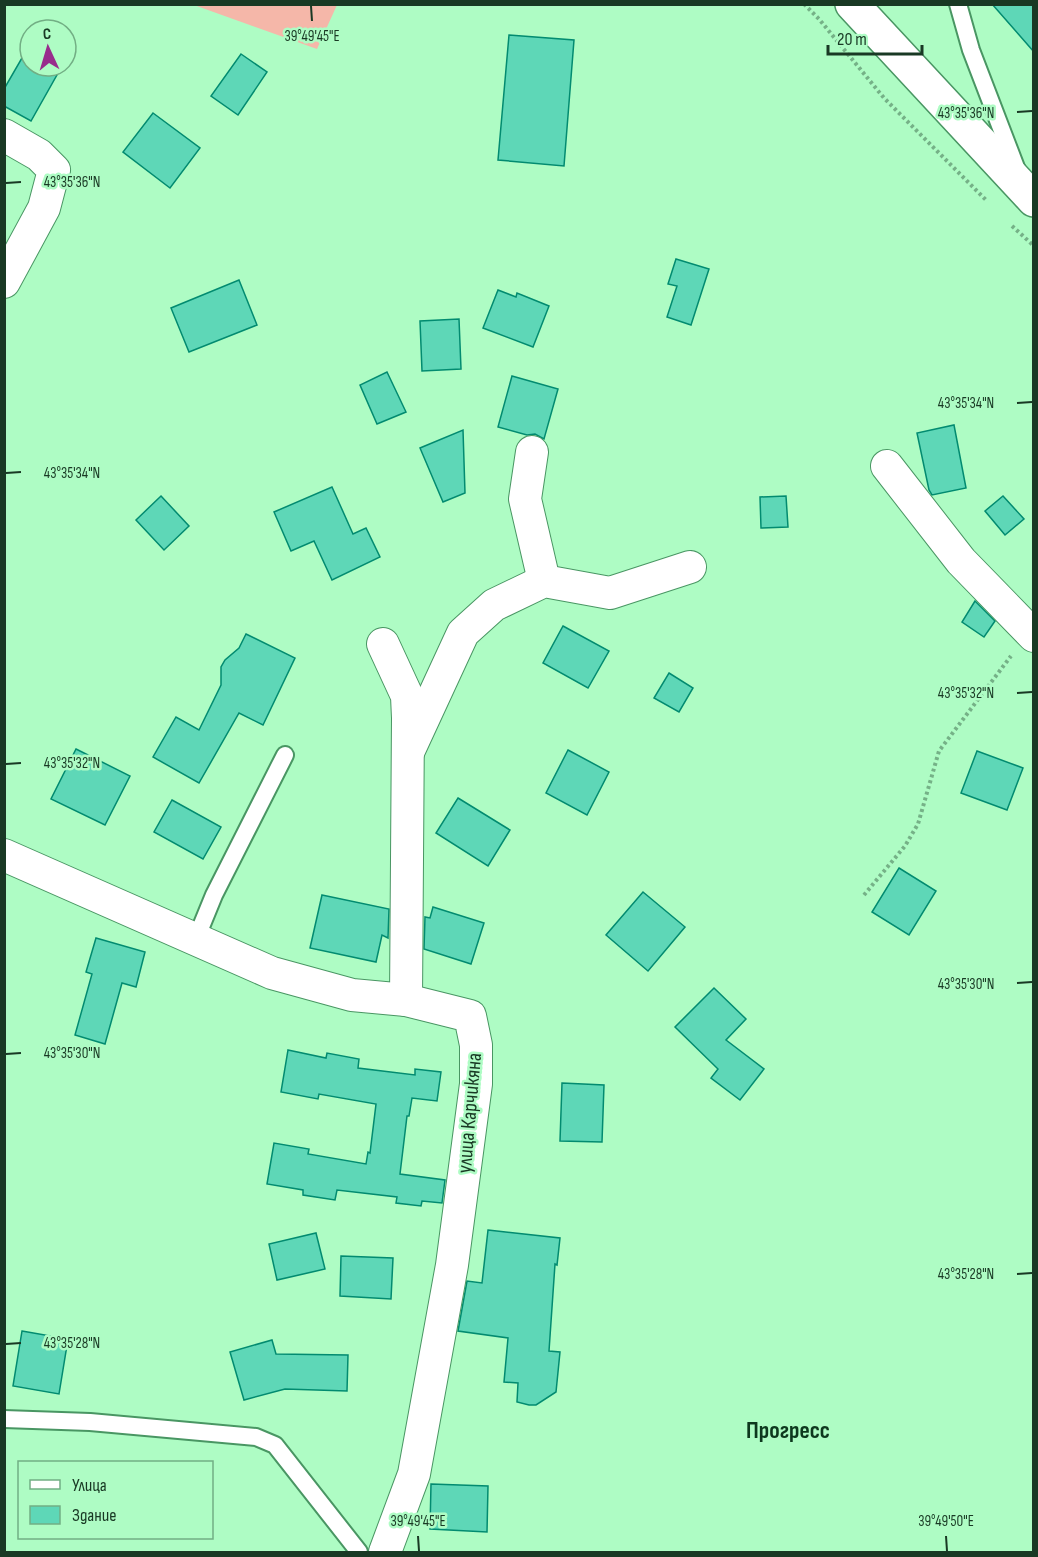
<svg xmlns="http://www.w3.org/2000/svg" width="1038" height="1557" viewBox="0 0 1038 1557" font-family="'Sofia Sans Condensed',sans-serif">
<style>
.green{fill:#f5b7a9}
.building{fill:#5ed7b7;stroke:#028b70;stroke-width:1.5}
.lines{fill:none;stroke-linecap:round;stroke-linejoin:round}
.service-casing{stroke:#499663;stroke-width:20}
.minor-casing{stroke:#499663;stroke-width:34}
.tertiary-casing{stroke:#499663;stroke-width:36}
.path{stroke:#75b187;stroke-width:4;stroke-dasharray:3 3;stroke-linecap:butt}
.service{stroke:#fff;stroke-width:16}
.minor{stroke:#fff;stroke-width:32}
.tertiary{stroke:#fff;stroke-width:33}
.ticks{fill:none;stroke:#193924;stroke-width:2}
.labels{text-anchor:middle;stroke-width:5;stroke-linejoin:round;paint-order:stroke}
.street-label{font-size:21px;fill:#193924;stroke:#aefcc4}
.quarter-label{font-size:24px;font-weight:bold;fill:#0e381e;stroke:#aefcc4}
.ticks-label{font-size:15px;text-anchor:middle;fill:#193924;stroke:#aefcc4;stroke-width:5;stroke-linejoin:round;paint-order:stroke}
</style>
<rect width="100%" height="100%" fill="#aefcc4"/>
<path class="green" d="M 194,5 L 337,5 L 317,49 Z"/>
<g class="building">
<path d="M 992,4 L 1034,4 L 1034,52 Z"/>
<path d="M 509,35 L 574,40 L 564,166 L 498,160 Z"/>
<path d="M 30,44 L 30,66 L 62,66 L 31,121 L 4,106 L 4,89 Z"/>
<path d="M 241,54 L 267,72 L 238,115 L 211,96 Z"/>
<path d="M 153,113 L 200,148 L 170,188 L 123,152 Z"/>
<path d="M 676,259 L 709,269 L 691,325 L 667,317 L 677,286 L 668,284 Z"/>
<path d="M 239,280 L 257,325 L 189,352 L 171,308 Z"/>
<path d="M 498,290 L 516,297 L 517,293 L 549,306 L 533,347 L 483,328 Z"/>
<path d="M 459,319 L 461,369 L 422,371 L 420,321 Z"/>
<path d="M 387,372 L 406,412 L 377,424 L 360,385 Z"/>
<path d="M 512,376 L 558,389 L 544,439 L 535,434 L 527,435 L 498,427 Z"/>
<path d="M 954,425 L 966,488 L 932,495 L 929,490 L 917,433 Z"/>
<path d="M 463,430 L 465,493 L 443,502 L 420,448 Z"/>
<path d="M 332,487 L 353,534 L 366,528 L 380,557 L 332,580 L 314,541 L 291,551 L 274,512 Z"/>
<path d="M 161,496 L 189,526 L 164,550 L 136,520 Z"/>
<path d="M 786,496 L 788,527 L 761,528 L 760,497 Z"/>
<path d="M 1003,496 L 1024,519 L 1005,535 L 985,511 Z"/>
<path d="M 975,601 L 995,621 L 984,637 L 962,622 Z"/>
<path d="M 563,626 L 609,651 L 588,688 L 543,663 Z"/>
<path d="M 246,634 L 295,658 L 263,725 L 239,713 L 199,783 L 153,757 L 176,717 L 199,730 L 221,685 L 221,667 L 225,660 L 239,648 Z"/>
<path d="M 669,673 L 693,688 L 679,712 L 654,698 Z"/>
<path d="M 76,749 L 130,776 L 105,825 L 51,799 Z"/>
<path d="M 568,750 L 609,772 L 587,815 L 546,793 Z"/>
<path d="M 977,751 L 1023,768 L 1007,810 L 961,793 Z"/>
<path d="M 458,798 L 510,830 L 488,866 L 436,833 Z"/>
<path d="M 172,800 L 221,827 L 203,859 L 154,832 Z"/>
<path d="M 899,868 L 936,891 L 909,935 L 872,912 Z"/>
<path d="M 643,892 L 685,927 L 648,971 L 606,935 Z"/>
<path d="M 322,895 L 389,909 L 388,938 L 382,935 L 376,962 L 310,948 Z"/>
<path d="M 433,907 L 484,923 L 471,964 L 424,949 L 425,917 L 430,918 Z"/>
<path d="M 96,938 L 145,952 L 136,987 L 122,983 L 105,1044 L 75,1035 L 92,974 L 86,972 Z"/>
<path d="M 714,988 L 746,1019 L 726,1040 L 764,1069 L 740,1100 L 711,1078 L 718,1069 L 675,1027 Z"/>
<path d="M 288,1050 L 326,1058 L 327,1053 L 359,1059 L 358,1068 L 415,1075 L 415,1069 L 441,1072 L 437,1101 L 412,1098 L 409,1116 L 407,1116 L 400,1174 L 445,1180 L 442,1203 L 422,1201 L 421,1206 L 396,1203 L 397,1197 L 337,1190 L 335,1200 L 303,1195 L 303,1190 L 267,1184 L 274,1143 L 309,1149 L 308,1154 L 366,1164 L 368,1152 L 370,1153 L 376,1104 L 319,1094 L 318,1099 L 281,1092 Z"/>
<path d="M 562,1083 L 604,1085 L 602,1142 L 560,1141 Z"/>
<path d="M 488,1230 L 560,1238 L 557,1265 L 555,1264 L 549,1351 L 560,1352 L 556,1392 L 536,1405 L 529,1405 L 517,1402 L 518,1383 L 504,1382 L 508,1338 L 458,1331 L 467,1281 L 482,1283 Z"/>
<path d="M 316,1233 L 325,1269 L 277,1280 L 269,1244 Z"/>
<path d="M 341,1256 L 393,1258 L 391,1299 L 340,1296 Z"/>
<path d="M 22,1331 L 68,1339 L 59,1394 L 13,1386 Z"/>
<path d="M 272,1340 L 276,1354 L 348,1355 L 347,1391 L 285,1389 L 244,1400 L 230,1352 Z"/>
<path d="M 431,1484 L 488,1486 L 487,1532 L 430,1529 Z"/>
</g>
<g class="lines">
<defs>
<g id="service">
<path d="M 958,4 L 971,50 L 1017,170"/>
<path d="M 196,939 L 214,895 L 285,755"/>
<path d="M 4,1419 L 90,1422 L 256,1437 L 275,1445 L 359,1552"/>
</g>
<g id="minor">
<path d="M 4,135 L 39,155 L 54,170 L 44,208 L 4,282"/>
<path d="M 532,452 L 525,499 L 544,581"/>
<path d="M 887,466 L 961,561 L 1034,636"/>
<path d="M 383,644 L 407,696 L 408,718 L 406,1000"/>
<path d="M 408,752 L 463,633 L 494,605 L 544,581 L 610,593 L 690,567"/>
<path d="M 4,855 L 272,973 L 352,995 L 406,1000 L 470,1016 L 476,1045 L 476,1084 L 452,1265 L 414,1474 L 385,1552"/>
</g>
<path id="tertiary" d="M 852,4 L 1034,200"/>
</defs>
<use href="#service" class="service-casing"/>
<use href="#minor" class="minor-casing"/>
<use href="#tertiary" class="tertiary-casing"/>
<g class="path">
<path d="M 804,4 L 819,19 L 884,98 L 986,200"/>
<path d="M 1012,226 L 1034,246"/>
<path d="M 864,895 L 905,846 L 918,824 L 939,751 L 1011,656"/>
</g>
<use href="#service" class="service"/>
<use href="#minor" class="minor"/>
<use href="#tertiary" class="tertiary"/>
</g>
<path class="ticks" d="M 311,6 L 312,21M 1017,112 L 1032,111M 6,183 L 21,182M 1017,403 L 1032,402M 6,473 L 21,472M 1017,693 L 1032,692M 6,764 L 21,763M 1017,983 L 1032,982M 6,1054 L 21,1053M 1017,1274 L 1032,1273M 6,1344 L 21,1343M 418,1536 L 419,1551M 946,1536 L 947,1551"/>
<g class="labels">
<g class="street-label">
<text transform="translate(469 1113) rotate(-85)" y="7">улица Карчикяна</text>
</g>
<g class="quarter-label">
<text x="788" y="1438">Прогресс</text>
</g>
</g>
<g class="ticks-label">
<text x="312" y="41">39°49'45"E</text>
<text x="966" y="118">43°35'36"N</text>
<text x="72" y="187">43°35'36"N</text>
<text x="966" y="408">43°35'34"N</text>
<text x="72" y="478">43°35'34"N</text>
<text x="966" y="698">43°35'32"N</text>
<text x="72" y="768">43°35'32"N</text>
<text x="966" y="989">43°35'30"N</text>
<text x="72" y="1058">43°35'30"N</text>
<text x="966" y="1279">43°35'28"N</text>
<text x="72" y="1348">43°35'28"N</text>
<text x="418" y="1526">39°49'45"E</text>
<text x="946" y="1526">39°49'50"E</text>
</g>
<rect width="1038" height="1557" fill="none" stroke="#193924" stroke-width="12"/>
<rect x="18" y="1461" width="195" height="78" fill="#aefcc4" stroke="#72ae84" stroke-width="1.5"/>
<rect x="30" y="1480" width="30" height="9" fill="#ffffff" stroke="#72ae84" stroke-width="1.5"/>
<text x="72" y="1491" font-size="18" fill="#193924">Улица</text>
<rect x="30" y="1506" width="30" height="18" fill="#5ed7b7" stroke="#72ae84" stroke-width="1.5"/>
<text x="72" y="1521" font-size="18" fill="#193924">Здание</text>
<g transform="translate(48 48) rotate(356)"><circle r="28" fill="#aefcc4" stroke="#72ae84" stroke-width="1.5"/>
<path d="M0-4.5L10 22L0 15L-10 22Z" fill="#982c8c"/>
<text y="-9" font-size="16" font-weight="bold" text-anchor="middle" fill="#193924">С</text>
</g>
<path d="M828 45v9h94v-9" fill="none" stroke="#193924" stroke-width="3"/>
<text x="837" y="45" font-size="18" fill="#193924" stroke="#aefcc4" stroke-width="4.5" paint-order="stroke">20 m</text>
</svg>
